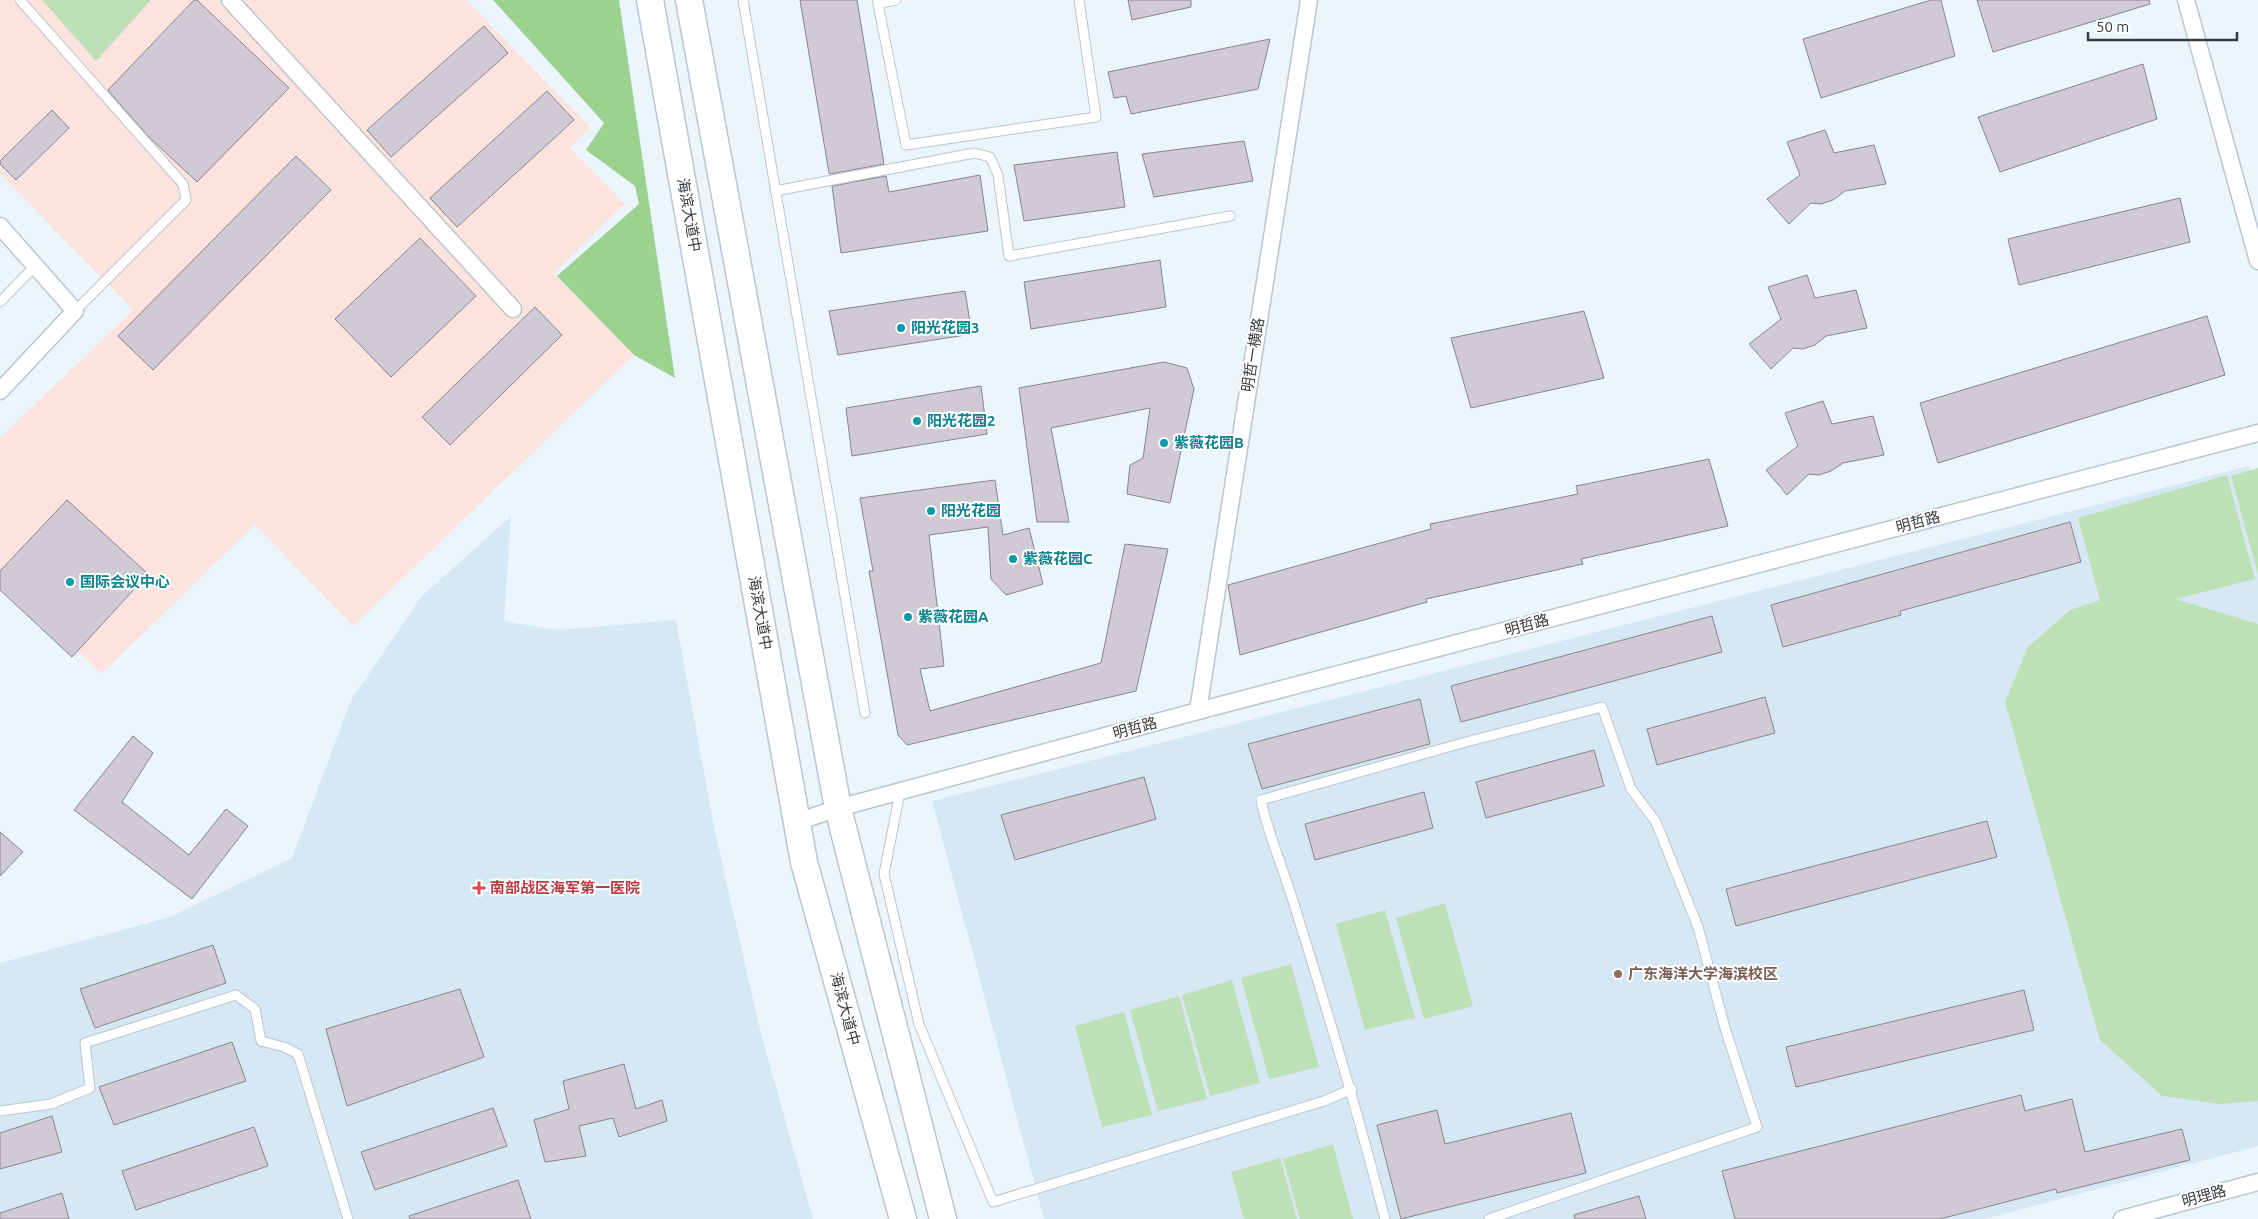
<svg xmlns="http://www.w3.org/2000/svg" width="2258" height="1219" viewBox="0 0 2258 1219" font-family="Ubuntu,'Noto Sans SC',sans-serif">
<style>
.commercial{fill:#fde3dd}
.built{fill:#d7e8f5}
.green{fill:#bee0b7}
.forest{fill:#9bd290}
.building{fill:#d0cad5;stroke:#88838d}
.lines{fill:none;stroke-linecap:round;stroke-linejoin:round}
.service-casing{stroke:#bbc5ce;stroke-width:11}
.minor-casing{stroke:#bbc5ce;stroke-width:19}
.primary-casing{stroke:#bbc5ce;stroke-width:29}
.service{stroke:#fff;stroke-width:9}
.minor{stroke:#fff;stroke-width:16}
.primary{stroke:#fff;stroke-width:26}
.culture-dot{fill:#0f9aa8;stroke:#fff;stroke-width:2}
.health-dot{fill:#e0444e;stroke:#fff;stroke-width:2}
.education-dot{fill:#8d6e63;stroke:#fff;stroke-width:2}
.labels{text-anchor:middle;stroke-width:4;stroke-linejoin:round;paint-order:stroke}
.street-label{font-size:15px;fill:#383c3f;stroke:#fff}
.culture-label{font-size:15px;font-weight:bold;fill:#0d838f;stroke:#fff;text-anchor:start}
.health-label{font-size:15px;font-weight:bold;fill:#be3a42;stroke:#fff;text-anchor:start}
.education-label{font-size:15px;font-weight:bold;fill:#785e54;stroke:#fff;text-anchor:start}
</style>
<rect width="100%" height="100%" fill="#ebf5fe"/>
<path class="commercial" d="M 0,0 L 466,0 L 591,128 L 570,148 L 625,204 L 554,273 L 634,355 L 353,626 L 255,525 L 101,674 L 0,571 L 0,438 L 133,310 L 0,174 Z"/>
<g class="built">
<path d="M 2249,466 L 2258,500 L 2258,1146 L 1985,1219 L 1044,1219 L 932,801 Z"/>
<path d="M 511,516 L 504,621 L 557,630 L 676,620 L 715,832 L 760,1030 L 813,1219 L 0,1219 L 0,963 L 170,917 L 292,858 L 351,700 L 422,596 Z"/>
</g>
<g class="green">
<path d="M 42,0 L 151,0 L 96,61 Z"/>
<path d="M 2258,468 L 2258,574 L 2231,476 Z"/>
<path d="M 2227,475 L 2255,579 L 2176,599 L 2258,624 L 2258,1101 L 2220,1104 L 2162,1096 L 2100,1040 L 2005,702 L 2028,647 L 2070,610 L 2100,600 L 2078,518 Z"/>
<path d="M 1445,903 L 1473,1006 L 1424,1019 L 1396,918 Z"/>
<path d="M 1385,910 L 1415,1018 L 1365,1030 L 1336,924 Z"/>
<path d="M 1291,964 L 1319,1067 L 1269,1079 L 1241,978 Z"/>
<path d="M 1232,980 L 1260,1083 L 1210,1096 L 1182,995 Z"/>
<path d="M 1179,996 L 1207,1099 L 1158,1111 L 1130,1010 Z"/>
<path d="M 1124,1012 L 1152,1115 L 1102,1127 L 1075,1026 Z"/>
<path d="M 1333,1144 L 1353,1219 L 1300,1219 L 1283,1159 Z"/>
<path d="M 1280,1158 L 1297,1219 L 1244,1219 L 1231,1172 Z"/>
</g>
<path class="forest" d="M 493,0 L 619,0 L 675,378 L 634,355 L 557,276 L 639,204 L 635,186 L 586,150 L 604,123 Z"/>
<g class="building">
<path d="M 194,0 L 197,0 L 289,88 L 197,182 L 148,136 L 108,90 Z"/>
<path d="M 800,0 L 857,0 L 884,164 L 830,174 L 829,173 Z"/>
<path d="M 1128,0 L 1191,0 L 1191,7 L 1132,20 Z"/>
<path d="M 1931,0 L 1941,0 L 1955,56 L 1821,98 L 1803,39 Z"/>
<path d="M 1977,0 L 2149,0 L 2150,4 L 1993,52 Z"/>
<path d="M 484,26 L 508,53 L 391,157 L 367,130 Z"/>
<path d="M 1270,39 L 1258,89 L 1131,114 L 1126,96 L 1114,98 L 1108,72 Z"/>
<path d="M 2143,64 L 2157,119 L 2000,172 L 1978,117 Z"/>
<path d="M 547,91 L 574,120 L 457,227 L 430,198 Z"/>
<path d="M 52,110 L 69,128 L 16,180 L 0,164 L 0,161 Z"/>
<path d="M 1825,130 L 1834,153 L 1874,145 L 1886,184 L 1845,191 L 1833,200 L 1821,204 L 1811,203 L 1789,224 L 1767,199 L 1800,175 L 1787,142 Z"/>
<path d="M 1244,141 L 1253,181 L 1154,197 L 1142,154 Z"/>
<path d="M 1117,152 L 1125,207 L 1024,221 L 1014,165 Z"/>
<path d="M 296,156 L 331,190 L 153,370 L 118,336 Z"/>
<path d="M 980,175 L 988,231 L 841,253 L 832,186 L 886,176 L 889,192 Z"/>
<path d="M 2180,198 L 2190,242 L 2019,285 L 2008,239 Z"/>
<path d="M 420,238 L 476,296 L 391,377 L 335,319 Z"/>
<path d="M 1160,260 L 1166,307 L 1031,329 L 1024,282 Z"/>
<path d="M 1807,275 L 1815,298 L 1856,290 L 1867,328 L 1826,336 L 1815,345 L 1803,349 L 1793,348 L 1771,369 L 1749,344 L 1781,319 L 1768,287 Z"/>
<path d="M 965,291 L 972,334 L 838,355 L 829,311 Z"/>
<path d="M 535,307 L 562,335 L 450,445 L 422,417 Z"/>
<path d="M 1584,311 L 1604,378 L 1471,408 L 1451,338 Z"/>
<path d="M 2207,316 L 2225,375 L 1938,463 L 1920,403 Z"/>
<path d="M 1164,362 L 1187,368 L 1194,389 L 1170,503 L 1127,494 L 1130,465 L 1143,458 L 1150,408 L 1051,428 L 1069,522 L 1037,522 L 1019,388 Z"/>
<path d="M 981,386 L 987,434 L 852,456 L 846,408 Z"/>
<path d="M 1823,401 L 1832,424 L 1873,416 L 1884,455 L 1843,463 L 1831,471 L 1819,475 L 1809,474 L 1787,495 L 1766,470 L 1798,446 L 1785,413 Z"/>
<path d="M 1709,459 L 1728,526 L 1581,559 L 1583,564 L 1426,599 L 1427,602 L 1240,655 L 1228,585 L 1431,529 L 1430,524 L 1578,494 L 1576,486 Z"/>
<path d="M 995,480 L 1003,535 L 1029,528 L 1043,584 L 1006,595 L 991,579 L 988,527 L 929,535 L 944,666 L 920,669 L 930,711 L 1101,663 L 1125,544 L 1168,549 L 1136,691 L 907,745 L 898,735 L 869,571 L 873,571 L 860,498 Z"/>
<path d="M 67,500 L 148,574 L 72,657 L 0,590 L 0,571 Z"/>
<path d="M 2070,522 L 2081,562 L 1900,611 L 1901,615 L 1783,647 L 1771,605 Z"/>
<path d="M 1712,616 L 1722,652 L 1461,722 L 1451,686 Z"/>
<path d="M 1765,697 L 1775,733 L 1657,765 L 1647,729 Z"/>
<path d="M 1420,699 L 1430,744 L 1262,789 L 1248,744 Z"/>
<path d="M 133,736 L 153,753 L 122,802 L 189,855 L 226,809 L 248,826 L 192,899 L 74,810 Z"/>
<path d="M 1594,750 L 1604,786 L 1486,818 L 1476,782 Z"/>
<path d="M 1144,777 L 1156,819 L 1015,860 L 1001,815 Z"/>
<path d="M 1424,792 L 1433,828 L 1315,860 L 1305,824 Z"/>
<path d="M 1987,821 L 1997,857 L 1736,926 L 1726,889 Z"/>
<path d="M 0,832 L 23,852 L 0,876 Z"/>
<path d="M 213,945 L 226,983 L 95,1028 L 80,989 Z"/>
<path d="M 460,989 L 484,1057 L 347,1106 L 326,1029 Z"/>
<path d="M 2024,990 L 2034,1030 L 1796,1087 L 1786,1047 Z"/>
<path d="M 232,1042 L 246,1081 L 114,1125 L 99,1087 Z"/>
<path d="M 624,1064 L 636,1109 L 662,1100 L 667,1121 L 619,1137 L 613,1118 L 579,1126 L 586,1156 L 545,1162 L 534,1120 L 569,1109 L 563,1081 Z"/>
<path d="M 2021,1095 L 2025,1111 L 2072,1099 L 2085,1152 L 2182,1129 L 2190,1160 L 2057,1193 L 2056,1189 L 1940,1219 L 1735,1219 L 1722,1171 Z"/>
<path d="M 493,1108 L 507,1146 L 375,1190 L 361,1152 Z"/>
<path d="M 1437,1110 L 1445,1144 L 1571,1113 L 1586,1173 L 1401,1219 L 1377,1125 Z"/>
<path d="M 52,1116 L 62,1152 L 0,1169 L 0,1133 Z"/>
<path d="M 254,1127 L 268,1166 L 136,1210 L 122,1171 Z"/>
<path d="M 518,1180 L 531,1219 L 410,1219 L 409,1216 Z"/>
<path d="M 62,1193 L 69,1219 L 0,1219 L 0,1213 Z"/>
<path d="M 1639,1196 L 1646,1219 L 1575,1219 L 1574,1215 Z"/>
</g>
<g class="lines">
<defs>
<g id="service">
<path d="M 20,0 L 183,184 L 186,200 L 75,311"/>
<path d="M 743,0 L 865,713"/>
<path d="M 878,0 L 878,4 L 896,0"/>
<path d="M 878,4 L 906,145 L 1096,117 L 1079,0"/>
<path d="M 775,191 L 974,153 L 990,157 L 998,175 L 1009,256 L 1230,216"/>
<path d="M 0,302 L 35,266"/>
<path d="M 900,792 L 884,874 L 919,1024 L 993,1202 L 1324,1101 L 1352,1089"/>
<path d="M 0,1111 L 51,1104 L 90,1088 L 85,1043 L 236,995 L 255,1009 L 261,1041 L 284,1047 L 298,1054 L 348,1219"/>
<path d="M 1385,1219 C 1358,1112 1326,1006 1293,901 C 1283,867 1268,835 1261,800 L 1466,742 L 1602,707 L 1631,789 L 1656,822 L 1698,927 L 1725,1028 L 1757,1127 L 1489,1219"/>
</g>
<g id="minor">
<path d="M 230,0 L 513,309"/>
<path d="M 2186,0 L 2258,261"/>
<path d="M 0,226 L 75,311 L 0,391"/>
<path d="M 1198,711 L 1309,0"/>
<path d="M 797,822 L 838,808 L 1198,711 L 2258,433"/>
<path d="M 2122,1219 L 2258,1182"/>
</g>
<g id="primary">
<path d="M 650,0 L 804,862 L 903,1219"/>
<path d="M 689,0 L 838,808 L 943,1219"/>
</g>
</defs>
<use href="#service" class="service-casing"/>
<use href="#minor" class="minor-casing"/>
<use href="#primary" class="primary-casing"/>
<use href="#service" class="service"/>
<use href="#minor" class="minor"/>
<use href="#primary" class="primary"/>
</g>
<g class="culture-dot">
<circle cx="901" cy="328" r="5"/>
<circle cx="917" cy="421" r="5"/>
<circle cx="1164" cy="443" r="5"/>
<circle cx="931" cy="511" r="5"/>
<circle cx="1013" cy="559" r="5"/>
<circle cx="70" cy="582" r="5"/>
<circle cx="908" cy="617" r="5"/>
</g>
<path class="health-dot" d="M476.5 880.5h5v5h5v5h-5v5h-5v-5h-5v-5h5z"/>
<circle class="education-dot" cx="1618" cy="974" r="5"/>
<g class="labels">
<g class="street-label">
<text transform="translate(689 215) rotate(80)" y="5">海滨大道中</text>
<text transform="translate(1253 355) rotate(-81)" y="5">明哲一横路</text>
<text transform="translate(1918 522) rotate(-15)" y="5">明哲路</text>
<text transform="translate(760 613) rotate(80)" y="5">海滨大道中</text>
<text transform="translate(1527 625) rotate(-15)" y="5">明哲路</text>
<text transform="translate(1135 728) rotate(-15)" y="5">明哲路</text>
<text transform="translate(845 1009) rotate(75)" y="5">海滨大道中</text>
<text transform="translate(2204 1196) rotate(-15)" y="5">明理路</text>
</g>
<g class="culture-label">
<text x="911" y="333">阳光花园3</text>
<text x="927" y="426">阳光花园2</text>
<text x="1174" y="448">紫薇花园B</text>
<text x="941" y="516">阳光花园</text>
<text x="1023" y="564">紫薇花园C</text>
<text x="80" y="587">国际会议中心</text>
<text x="918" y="622">紫薇花园A</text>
</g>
<g class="health-label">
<text x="490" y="893">南部战区海军第一医院</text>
</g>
<g class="education-label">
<text x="1628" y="979">广东海洋大学海滨校区</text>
</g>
</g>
<path d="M2088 32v8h149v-8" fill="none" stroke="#383c3f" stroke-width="2.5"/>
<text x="2096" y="32" font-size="15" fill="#383c3f" stroke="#ffffff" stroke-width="4" paint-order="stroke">50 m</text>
</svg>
